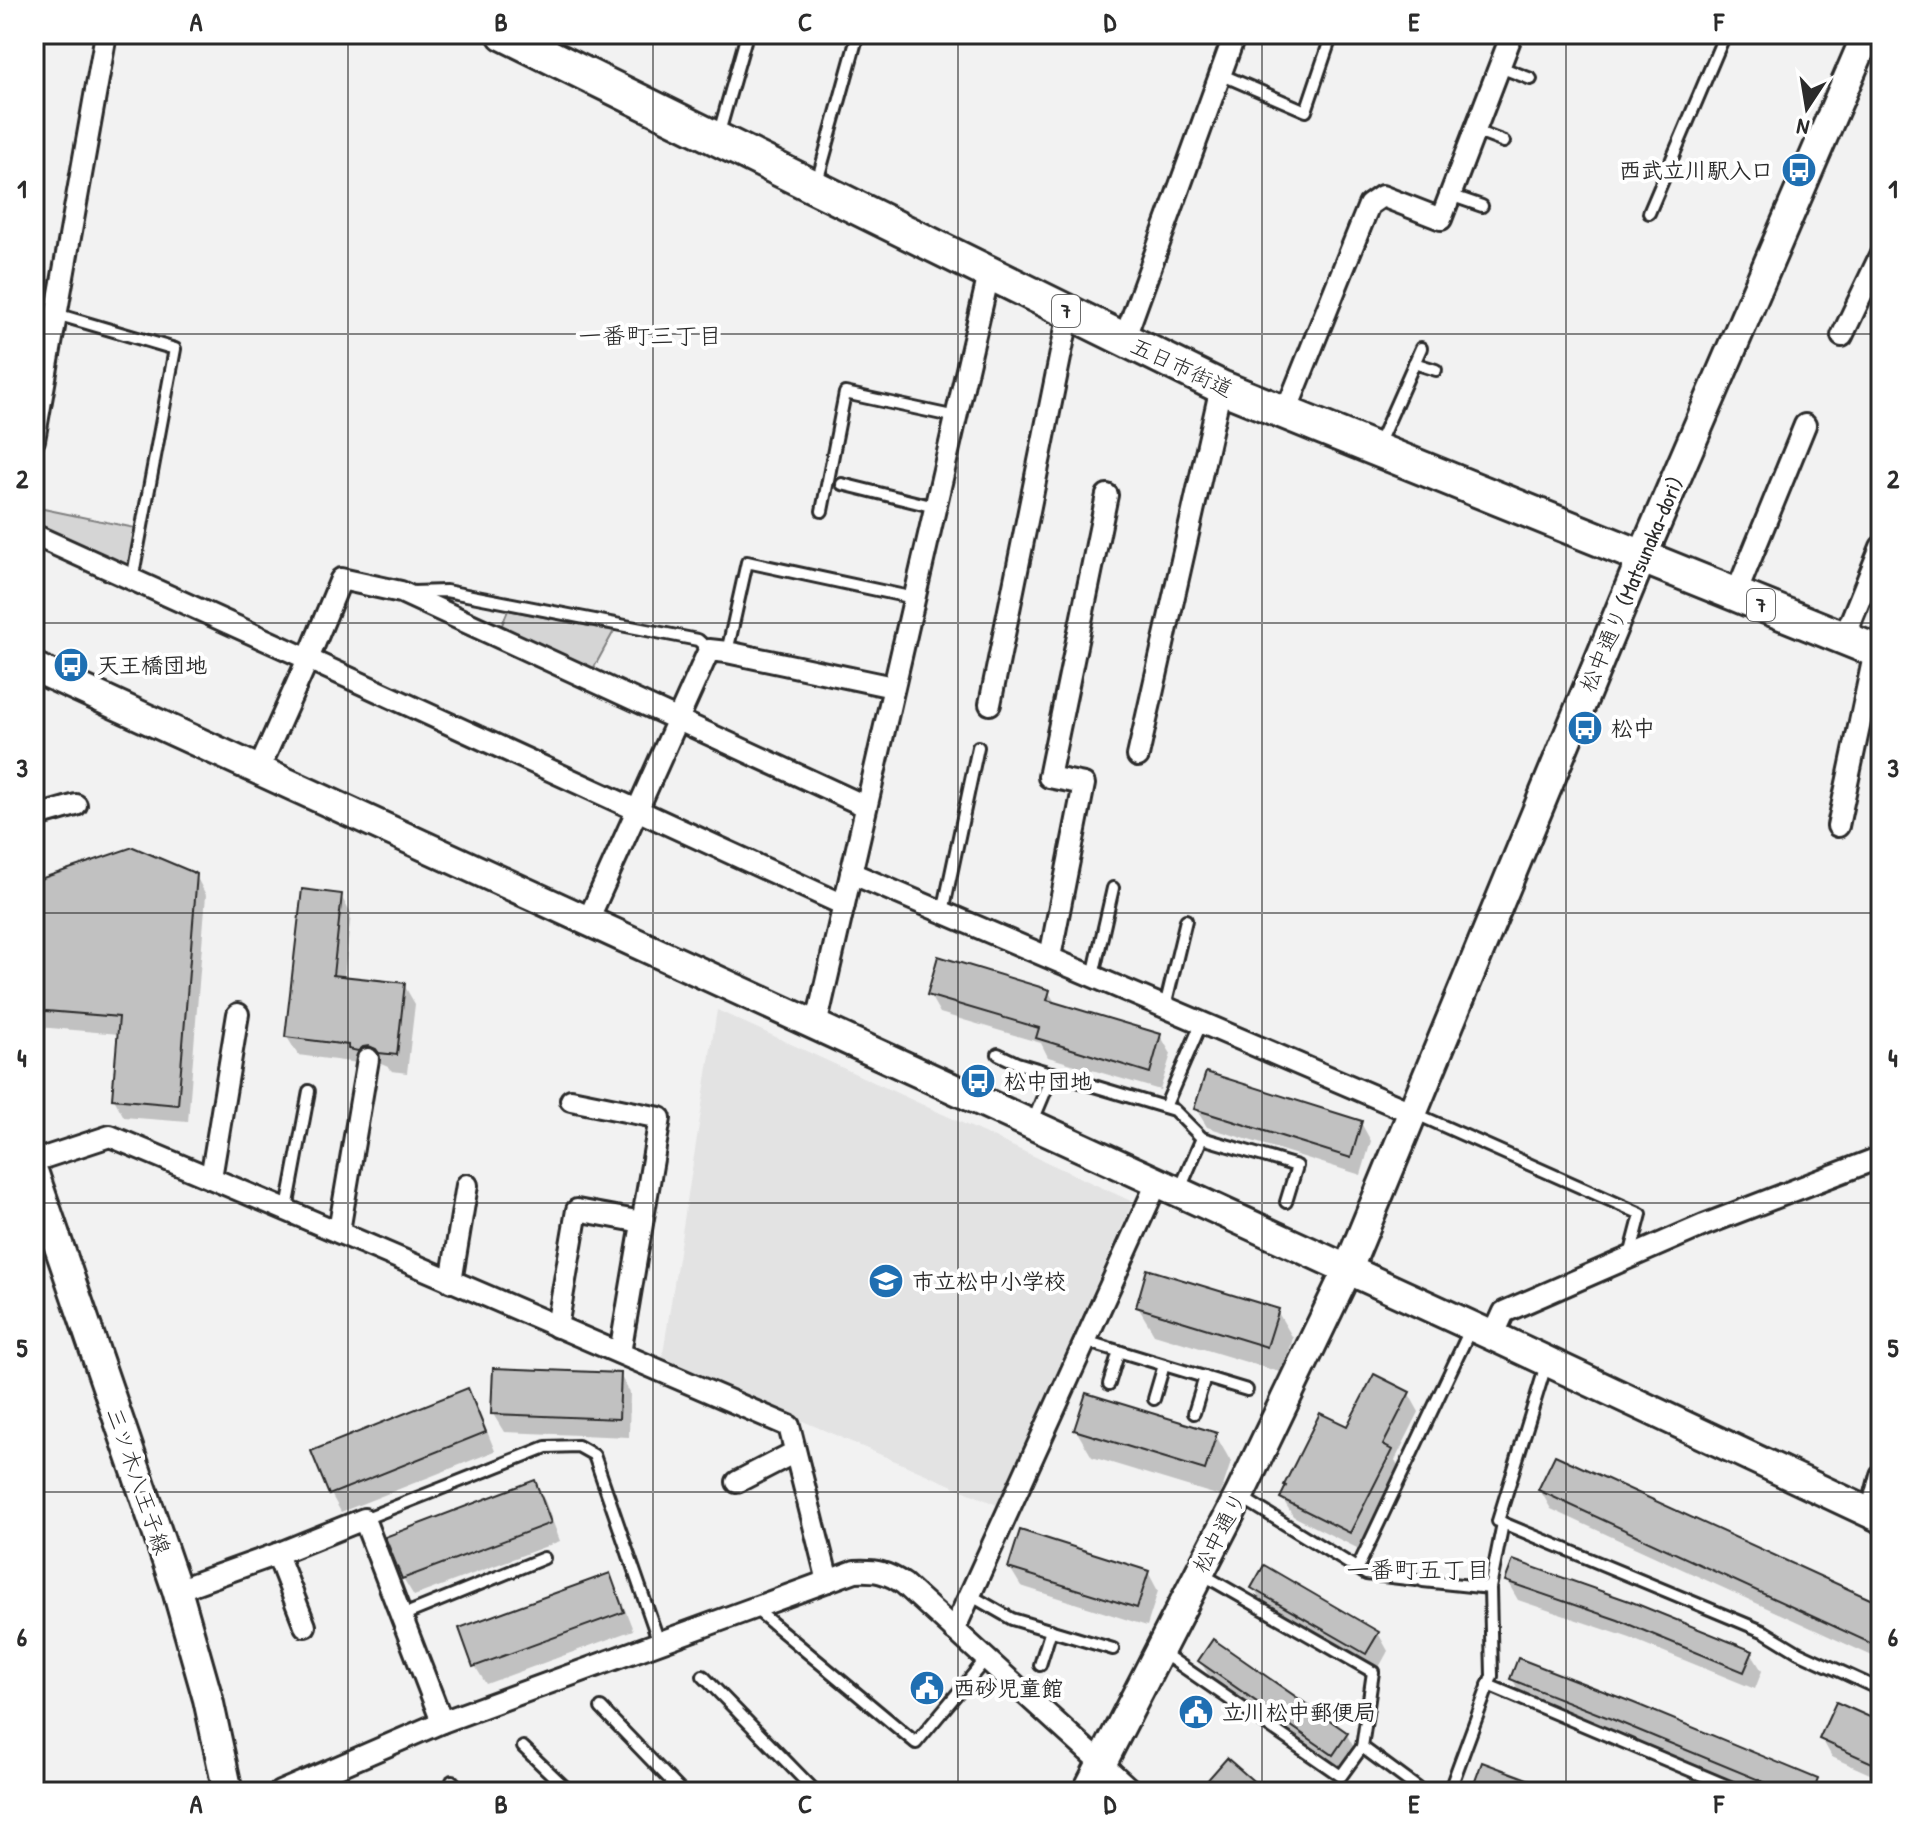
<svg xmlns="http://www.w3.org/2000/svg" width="1915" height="1826" viewBox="0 0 1915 1826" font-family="'Patrick Hand','Klee One',sans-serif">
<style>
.built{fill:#e3e3e3}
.green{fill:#d5d5d5;stroke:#808080;stroke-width:2}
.shadow{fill:#0003}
.building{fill:#c1c1c1;stroke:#2b2b2b;stroke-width:2}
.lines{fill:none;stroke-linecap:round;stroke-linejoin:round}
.lane-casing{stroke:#2b2b2b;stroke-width:16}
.street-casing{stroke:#2b2b2b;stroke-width:26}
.secondary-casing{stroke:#2b2b2b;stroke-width:34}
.primary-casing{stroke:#2b2b2b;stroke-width:38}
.lane{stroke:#fff;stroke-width:10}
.street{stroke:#fff;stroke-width:20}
.secondary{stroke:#fff;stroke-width:28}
.primary{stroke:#fff;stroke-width:32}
.grid{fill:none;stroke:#2b2b2b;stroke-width:2;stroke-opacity:0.55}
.labels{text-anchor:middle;stroke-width:8;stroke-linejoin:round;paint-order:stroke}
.shield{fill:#fff;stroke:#6b6b6b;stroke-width:2}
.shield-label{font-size:20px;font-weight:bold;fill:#2b2b2b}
.poi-label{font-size:22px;font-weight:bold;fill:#2b2b2b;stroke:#fff;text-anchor:start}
.street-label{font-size:22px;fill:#2b2b2b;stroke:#fff}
.neighbourhood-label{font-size:24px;fill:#2b2b2b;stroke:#fff}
.neatline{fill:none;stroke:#2b2b2b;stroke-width:3}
.grid-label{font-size:26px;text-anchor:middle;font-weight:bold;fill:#2b2b2b}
</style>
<rect width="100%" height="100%" fill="#f2f2f2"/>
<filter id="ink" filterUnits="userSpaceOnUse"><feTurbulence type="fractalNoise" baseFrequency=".0125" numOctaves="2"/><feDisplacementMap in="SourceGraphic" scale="16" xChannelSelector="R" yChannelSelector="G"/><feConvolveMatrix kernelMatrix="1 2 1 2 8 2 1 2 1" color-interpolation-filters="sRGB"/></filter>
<g filter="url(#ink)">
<path class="built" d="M 717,1010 L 1133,1202 L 997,1505 L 662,1360 Z"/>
<g class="green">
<path d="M 34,507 L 135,528 L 129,570 L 34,529 Z"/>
<path d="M 508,610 L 614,631 L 591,673 L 499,632 Z"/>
</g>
<g class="shadow">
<path d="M 1881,116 L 1881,157 L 1874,154 L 1869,145 Z"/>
<path d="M 196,876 L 206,895 L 188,1122 L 124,1117 L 114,1099 L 119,1034 L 39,1027 L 34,1019 L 34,938 Z"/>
<path d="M 341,896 L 351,914 L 344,978 L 404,985 L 415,1004 L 407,1073 L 392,1071 L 388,1067 L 381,1064 L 373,1065 L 298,1055 L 287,1037 Z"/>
<path d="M 1048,991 L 1056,1004 L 1160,1035 L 1171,1054 L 1160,1090 L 1048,1057 L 1041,1043 L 940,1013 L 929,994 Z"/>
<path d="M 1196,1109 L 1361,1123 L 1371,1141 L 1361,1175 L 1207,1127 Z"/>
<path d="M 1138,1307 L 1277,1311 L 1293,1338 L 1283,1373 L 1154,1334 Z"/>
<path d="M 620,1375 L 630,1393 L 629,1437 L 504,1432 L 493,1414 Z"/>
<path d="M 468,1391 L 478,1409 L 495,1451 L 341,1512 L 331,1494 Z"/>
<path d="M 1409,1394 L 1419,1412 L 1395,1460 L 1401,1470 L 1361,1550 L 1293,1516 L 1282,1498 L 1348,1429 Z"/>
<path d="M 1076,1430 L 1215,1434 L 1231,1462 L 1220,1496 L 1092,1457 Z"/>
<path d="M 534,1483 L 545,1501 L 560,1541 L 414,1596 L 403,1578 Z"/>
<path d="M 1540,1490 L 1881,1606 L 1881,1660 L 1551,1509 Z"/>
<path d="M 1010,1568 L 1148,1572 L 1158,1591 L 1147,1626 L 1021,1586 Z"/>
<path d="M 609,1575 L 619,1594 L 633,1630 L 486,1684 L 475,1666 Z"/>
<path d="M 1507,1581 L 1751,1653 L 1762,1671 L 1755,1689 L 1630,1638 L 1518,1600 Z"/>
<path d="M 1253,1588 L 1378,1633 L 1388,1651 L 1377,1671 L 1264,1606 Z"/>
<path d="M 1200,1661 L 1347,1735 L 1357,1753 L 1344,1772 L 1211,1679 Z"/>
<path d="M 1512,1678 L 1817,1781 L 1823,1792 L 1757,1792 L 1522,1697 Z"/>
<path d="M 1881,1725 L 1881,1779 L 1832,1757 L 1822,1739 Z"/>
<path d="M 1477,1784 L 1556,1792 L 1482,1792 Z"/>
</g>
<g class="building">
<path d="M 133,847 L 197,874 L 178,1105 L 112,1099 L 119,1017 L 34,1010 L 34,914 L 37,880 Z"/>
<path d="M 302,889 L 342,894 L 333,975 L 405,983 L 397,1055 L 379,1053 L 376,1049 L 369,1046 L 363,1047 L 358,1051 L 348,1049 L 348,1045 L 285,1037 Z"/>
<path d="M 938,956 L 1050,990 L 1047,1000 L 1161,1034 L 1150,1073 L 1036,1038 L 1039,1028 L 927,995 Z"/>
<path d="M 1206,1072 L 1362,1121 L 1351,1158 L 1194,1109 Z"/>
<path d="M 1147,1269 L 1279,1309 L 1267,1347 L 1136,1307 Z"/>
<path d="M 493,1368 L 621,1373 L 619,1419 L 491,1414 Z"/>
<path d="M 1374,1374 L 1410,1392 L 1383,1445 L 1392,1450 L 1350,1533 L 1280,1498 L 1286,1486 L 1284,1485 L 1320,1413 L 1347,1426 Z"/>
<path d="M 468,1388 L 486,1432 L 329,1495 L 311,1451 Z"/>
<path d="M 1086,1393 L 1217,1433 L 1205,1470 L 1074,1430 Z"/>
<path d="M 1555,1455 L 1881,1604 L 1881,1648 L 1538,1490 Z"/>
<path d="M 535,1480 L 551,1523 L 402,1579 L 385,1537 Z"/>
<path d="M 1020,1530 L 1149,1571 L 1137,1608 L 1008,1568 Z"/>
<path d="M 1513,1560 L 1632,1602 L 1753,1651 L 1744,1672 L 1618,1620 L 1505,1581 Z"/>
<path d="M 1264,1565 L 1379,1632 L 1366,1654 L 1251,1588 Z"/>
<path d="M 610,1573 L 624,1612 L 473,1667 L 459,1628 Z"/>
<path d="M 1213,1639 L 1348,1733 L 1333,1755 L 1198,1661 Z"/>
<path d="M 1518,1658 L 1634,1703 L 1818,1779 L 1813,1792 L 1788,1792 L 1614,1720 L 1510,1679 Z"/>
<path d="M 1836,1702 L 1881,1722 L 1881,1767 L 1819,1739 Z"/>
<path d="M 1227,1758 L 1266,1792 L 1197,1792 Z"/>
<path d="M 1482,1762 L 1557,1790 L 1557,1792 L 1497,1792 L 1474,1784 Z"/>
</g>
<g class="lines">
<defs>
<g id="lane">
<path d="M 1500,67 L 1531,79"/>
<path d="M 1220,74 L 1306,111 L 1332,34"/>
<path d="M 1475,131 L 1504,142"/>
<path d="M 718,136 L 747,34"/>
<path d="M 817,182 L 858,34"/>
<path d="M 1450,195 L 1482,206"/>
<path d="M 1649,213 L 1725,34"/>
<path d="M 56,314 L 175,349 L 132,580"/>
<path d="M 1414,363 L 1436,370"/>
<path d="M 1378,445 L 1421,348"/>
<path d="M 842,484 L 935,507"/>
<path d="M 822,511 L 845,393 L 956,417"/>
<path d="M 412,592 L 446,591 L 698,640 L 709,650"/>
<path d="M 727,652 L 747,562 L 914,598"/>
<path d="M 943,912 L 978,747"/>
<path d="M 1093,976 L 1113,888"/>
<path d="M 1165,1007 L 1186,920"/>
<path d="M 998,1054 L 1017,1063 L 1174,1110 L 1202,1138 L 1297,1166 L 1286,1202"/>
<path d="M 1165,1107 L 1201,1024"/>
<path d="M 1414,1113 L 1641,1214 L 1630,1256"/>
<path d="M 1032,1123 L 1053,1073"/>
<path d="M 1179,1191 L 1202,1138"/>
<path d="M 287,1209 L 309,1091"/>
<path d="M 1085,1341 L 1247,1390"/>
<path d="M 1546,1365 L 1498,1521 L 1765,1632 L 1798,1652 L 1881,1690"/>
<path d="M 1109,1384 L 1119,1351"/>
<path d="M 1154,1399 L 1164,1365"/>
<path d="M 1194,1413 L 1205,1377"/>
<path d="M 1241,1497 L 1366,1574 L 1416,1580"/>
<path d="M 364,1519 L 546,1447 L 578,1446 L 594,1455 L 659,1642"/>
<path d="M 1357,1569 L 1471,1328"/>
<path d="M 1200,1573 L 1373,1672 L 1362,1747 L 1423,1792"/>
<path d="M 1423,1581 L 1490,1588"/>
<path d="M 970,1595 L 1012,1619 L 1113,1649"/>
<path d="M 753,1607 L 916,1743 L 986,1659"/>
<path d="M 401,1616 L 544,1558"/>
<path d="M 1160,1651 L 1341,1776 L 1362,1747"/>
<path d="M 1040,1665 L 1051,1630"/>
<path d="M 703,1676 L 816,1792"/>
<path d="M 1488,1685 L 1742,1792"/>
<path d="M 601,1708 L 682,1792"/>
<path d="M 523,1747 L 570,1792"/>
<path d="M 452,1781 L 463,1792"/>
<path d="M 1449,1792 L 1492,1676 L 1490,1588 L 1503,1523"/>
</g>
<g id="street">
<path d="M 1842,336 L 1881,254"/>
<path d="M 1124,340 L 1235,34"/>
<path d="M 1285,414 L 1369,205 L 1382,196 L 1441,219 L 1512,34"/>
<path d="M 34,440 L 106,34"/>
<path d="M 34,535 L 308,659 L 844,905"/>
<path d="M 1736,594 L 1805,425"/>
<path d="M 1844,638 L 1881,547"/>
<path d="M 990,704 L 1069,313"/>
<path d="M 1138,756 L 1221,387"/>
<path d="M 259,769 L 308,659 L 341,579 L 401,592 L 865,806"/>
<path d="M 34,817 L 76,805"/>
<path d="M 1838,826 L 1875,651"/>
<path d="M 851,873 L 1413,1113"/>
<path d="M 588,920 L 709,650 L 727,652 L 893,687"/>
<path d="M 1050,957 L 1084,784 L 1049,777 L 1107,495"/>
<path d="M 816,1026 L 989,274"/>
<path d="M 571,1100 L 660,1118 L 620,1353"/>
<path d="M 34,1161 L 110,1136 C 337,1230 562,1329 789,1426 L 828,1581"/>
<path d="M 211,1178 L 238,1014"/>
<path d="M 339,1231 L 368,1059"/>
<path d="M 451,1282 L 467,1185"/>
<path d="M 557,1327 L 577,1210 L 642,1222"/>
<path d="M 1493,1336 L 1504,1312 L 1704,1225 L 1881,1157"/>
<path d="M 737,1482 L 795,1452"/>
<path d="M 1871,1513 L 1881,1475"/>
<path d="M 277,1554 L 305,1626"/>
<path d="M 177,1590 L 277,1554 L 364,1519 L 442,1722"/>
<path d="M 954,1630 L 1157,1183"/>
<path d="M 280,1792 L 442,1722 L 855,1571 C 875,1570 887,1572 904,1584 L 1133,1792"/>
</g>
<g id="secondary">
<path d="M 34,667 L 1493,1336 L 1881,1518"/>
<path d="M 34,1174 L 177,1590 L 208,1699 L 228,1792"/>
<path d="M 1087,1792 L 1239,1496 L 1347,1271 L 1642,557 L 1867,34"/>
</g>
<path id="primary" d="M 504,34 L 1221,387 L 1881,653"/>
</defs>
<use href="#lane" class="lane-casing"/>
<use href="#street" class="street-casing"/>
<use href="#secondary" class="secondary-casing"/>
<use href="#primary" class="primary-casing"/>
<use href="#lane" class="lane"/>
<use href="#street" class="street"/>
<use href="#secondary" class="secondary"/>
<use href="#primary" class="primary"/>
</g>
</g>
<path class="grid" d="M 348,34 L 348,1792M 653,34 L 653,1792M 958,34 L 958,1792M 1262,34 L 1262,1792M 1566,34 L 1566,1792M 34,334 L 1881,334M 34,623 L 1881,623M 34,913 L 1881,913M 34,1203 L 1881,1203M 34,1492 L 1881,1492"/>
<defs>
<symbol id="bus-disc" viewBox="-11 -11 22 22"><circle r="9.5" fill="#1f6fb2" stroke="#fff"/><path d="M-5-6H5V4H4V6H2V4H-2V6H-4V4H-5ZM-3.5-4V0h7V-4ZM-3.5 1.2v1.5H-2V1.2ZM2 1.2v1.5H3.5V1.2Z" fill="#fff"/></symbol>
<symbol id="school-disc" viewBox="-11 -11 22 22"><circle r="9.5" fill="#1f6fb2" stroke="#fff"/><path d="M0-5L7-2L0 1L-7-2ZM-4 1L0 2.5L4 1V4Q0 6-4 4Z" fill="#fff"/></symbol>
<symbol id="civic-disc" viewBox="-11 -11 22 22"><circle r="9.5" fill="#1f6fb2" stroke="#fff"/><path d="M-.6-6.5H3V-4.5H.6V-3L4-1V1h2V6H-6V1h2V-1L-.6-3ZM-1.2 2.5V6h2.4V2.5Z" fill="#fff"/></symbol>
</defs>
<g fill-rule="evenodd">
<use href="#bus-disc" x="1779" y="150" width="40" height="40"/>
<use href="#bus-disc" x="51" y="645" width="40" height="40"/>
<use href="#bus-disc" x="1565" y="708" width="40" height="40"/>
<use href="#bus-disc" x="958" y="1061" width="40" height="40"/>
<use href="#school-disc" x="866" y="1261" width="40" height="40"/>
<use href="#civic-disc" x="907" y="1668" width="40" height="40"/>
<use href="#civic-disc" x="1176" y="1692" width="40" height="40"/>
</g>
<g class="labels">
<g class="shield">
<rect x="1052" y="295" width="28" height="32" rx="6"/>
<rect x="1747" y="589" width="28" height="32" rx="6"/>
</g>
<g class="shield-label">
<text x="1066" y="318">7</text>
<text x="1761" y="612">7</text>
</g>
<g class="poi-label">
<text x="1773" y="178" text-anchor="end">西武立川駅入口</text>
<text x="97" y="673">天王橋団地</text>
<text x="1611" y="736">松中</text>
<text x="1004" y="1089">松中団地</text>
<text x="912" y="1289">市立松中小学校</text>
<text x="953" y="1696">西砂児童館</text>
<text x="1222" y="1720">立川松中郵便局</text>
</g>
<g class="street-label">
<text transform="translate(1182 367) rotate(25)" y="8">五日市街道</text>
<text transform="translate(1631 584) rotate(-67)" y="8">松中通り (Matsunaka-dori)</text>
<text transform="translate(139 1481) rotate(71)" y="8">三ツ木八王子線</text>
<text transform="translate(1219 1532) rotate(-62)" y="8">松中通り</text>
</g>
<g class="neighbourhood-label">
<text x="650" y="344">一番町三丁目</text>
<text x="1418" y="1578">一番町五丁目</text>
</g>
</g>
<rect width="1915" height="1826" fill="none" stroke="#fff" stroke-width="88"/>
<g transform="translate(1807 108) rotate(192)" stroke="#ffffff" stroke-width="6" paint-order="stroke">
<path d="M0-6L14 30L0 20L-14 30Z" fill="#2b2b2b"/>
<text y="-12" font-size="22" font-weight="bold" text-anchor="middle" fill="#2b2b2b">N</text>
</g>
<rect x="44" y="44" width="1827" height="1738" class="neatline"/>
<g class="grid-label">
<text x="196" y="31">A</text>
<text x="501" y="31">B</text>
<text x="805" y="31">C</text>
<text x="1110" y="31">D</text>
<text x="1414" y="31">E</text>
<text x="1719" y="31">F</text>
<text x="22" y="198">1</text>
<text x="1893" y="198">1</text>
<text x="22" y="488">2</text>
<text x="1893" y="488">2</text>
<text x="22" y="777">3</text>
<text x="1893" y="777">3</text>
<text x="22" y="1067">4</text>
<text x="1893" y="1067">4</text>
<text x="22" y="1357">5</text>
<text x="1893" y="1357">5</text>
<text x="22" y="1646">6</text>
<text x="1893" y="1646">6</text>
<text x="196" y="1813">A</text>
<text x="501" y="1813">B</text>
<text x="805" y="1813">C</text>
<text x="1110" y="1813">D</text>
<text x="1414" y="1813">E</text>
<text x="1719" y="1813">F</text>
</g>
</svg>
